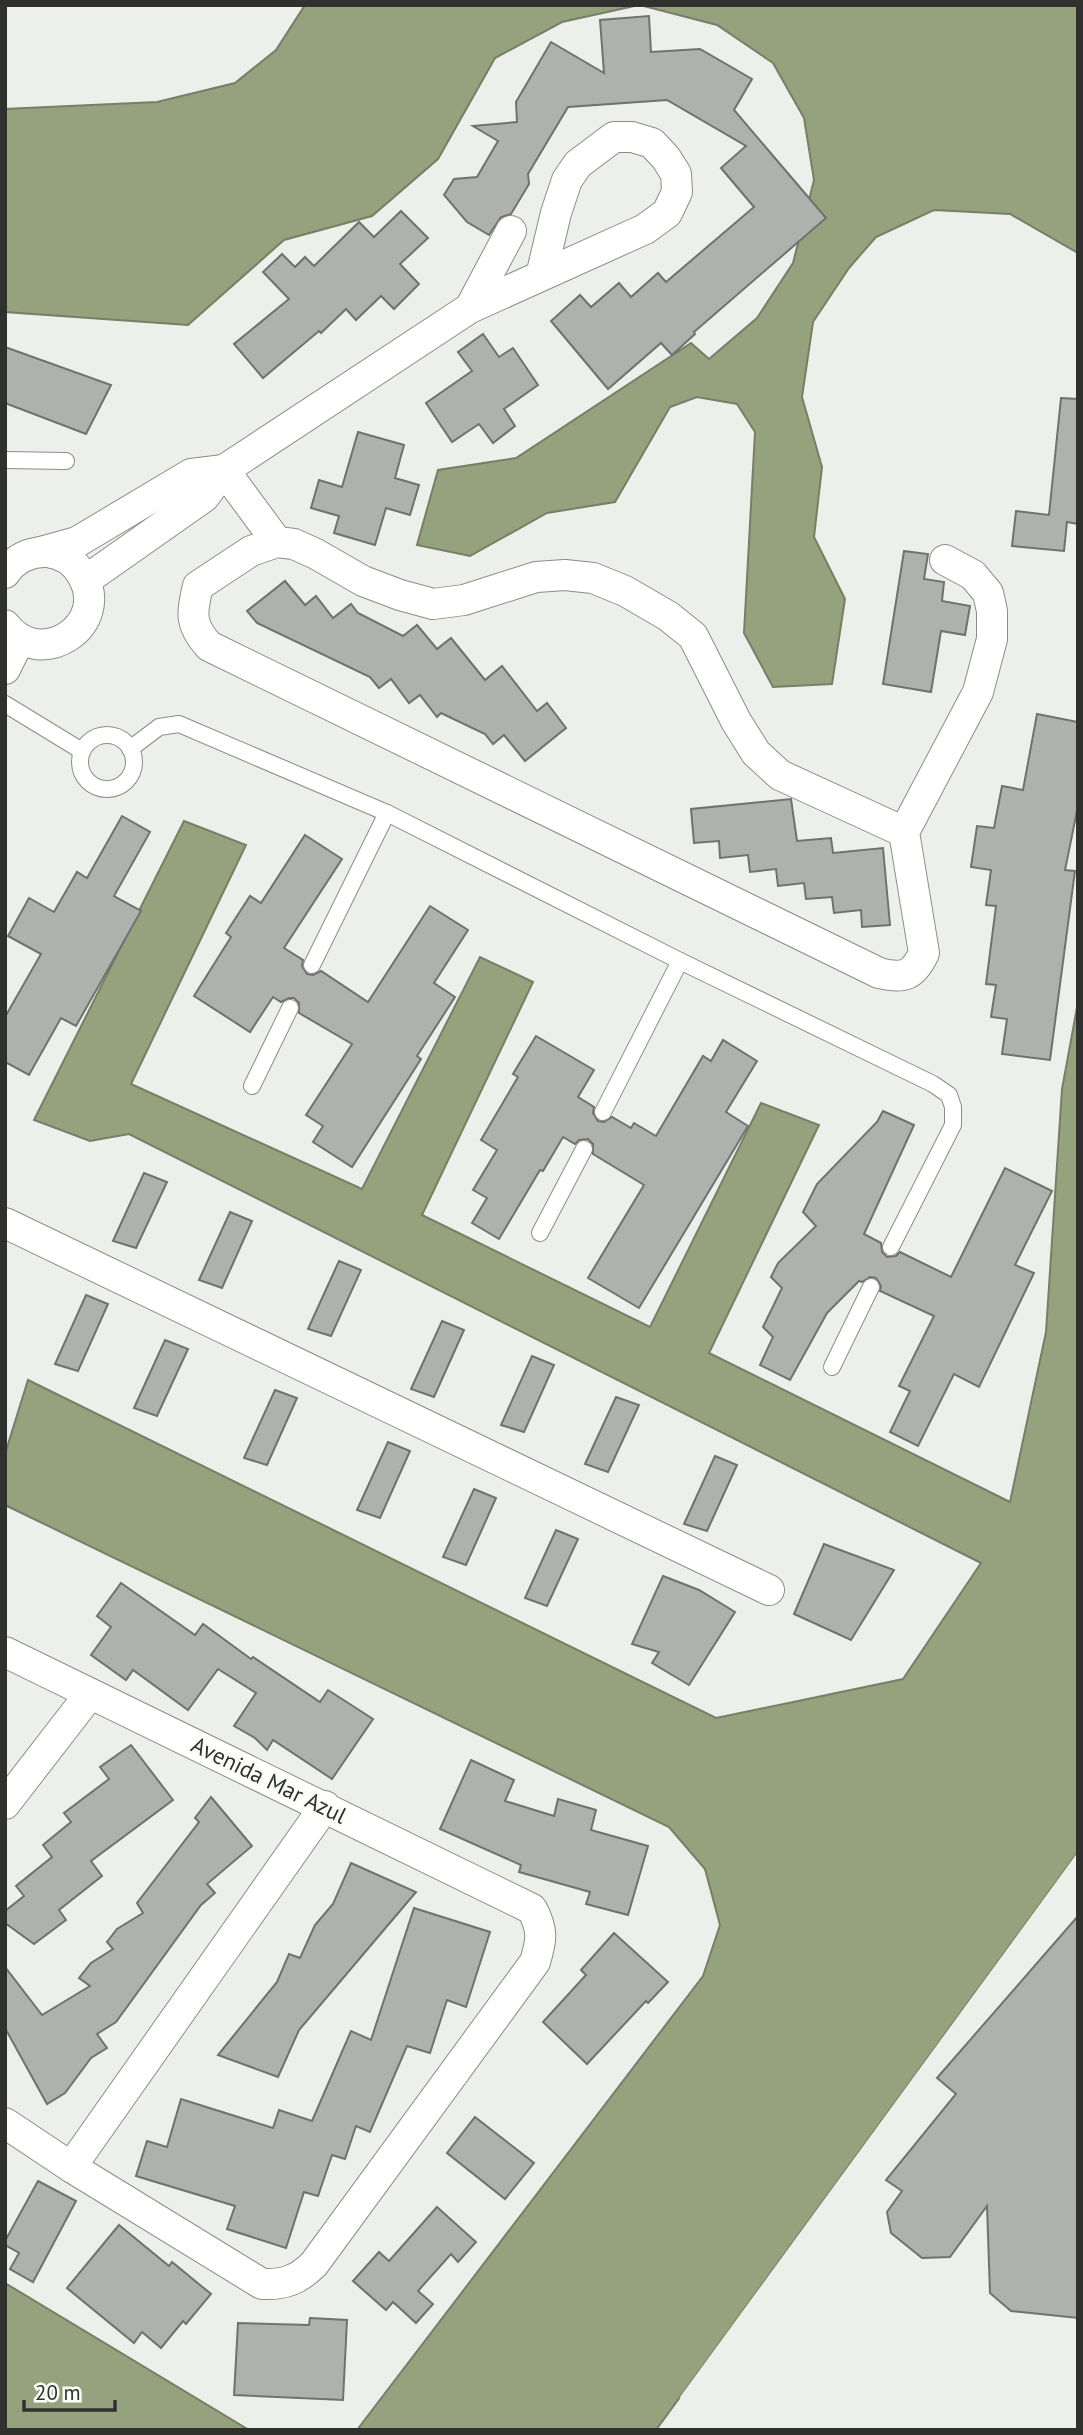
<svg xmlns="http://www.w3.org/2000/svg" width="1083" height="2435" viewBox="0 0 1083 2435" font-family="'PT Sans',sans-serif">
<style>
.water{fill:#96a17d;stroke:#777f66;stroke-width:2}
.pier{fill:#edefea}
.building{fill:#afb1ac;stroke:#70726d;stroke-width:2}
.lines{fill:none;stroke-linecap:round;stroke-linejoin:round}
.lane-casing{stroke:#8b8d88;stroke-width:18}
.street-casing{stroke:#8b8d88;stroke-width:32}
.lane{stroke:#fff;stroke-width:16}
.street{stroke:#fff;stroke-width:30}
.labels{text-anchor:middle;stroke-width:7;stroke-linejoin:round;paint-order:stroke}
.street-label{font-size:23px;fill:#30312f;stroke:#fbfdf7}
</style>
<rect width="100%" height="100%" fill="#edefea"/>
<g class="water">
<path d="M 305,5 L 639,5 L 562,22 L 495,58 L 438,159 L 372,216 L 284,240 L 188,325 L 5,312 L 5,109 L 157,102 L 235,83 L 276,50 Z"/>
<path d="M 640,5 L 1078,5 L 1078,253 L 1010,214 L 934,210 L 876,237 L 849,268 L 813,322 L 802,397 L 822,467 L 814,537 L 845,599 L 832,684 L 773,687 L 744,633 L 755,432 L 737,404 L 697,397 L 670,407 L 615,502 L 547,513 L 470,556 L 417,545 L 438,470 L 516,458 L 691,343 L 709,359 L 757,318 L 793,263 L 814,180 L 804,118 L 773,63 L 717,25 Z"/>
<path d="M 184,821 L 246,845 L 131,1084 L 362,1189 L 480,957 L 533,982 L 422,1215 L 650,1327 L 761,1103 L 819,1125 L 709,1353 L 1010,1502 L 1046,1332 L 1062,1089 L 1078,1002 L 1078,1852 L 656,2430 L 357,2430 L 703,1976 L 720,1925 L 705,1869 L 669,1827 L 5,1505 L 5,1454 L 28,1380 L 716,1718 L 903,1679 L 981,1563 L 129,1134 L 90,1141 L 34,1120 Z"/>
<path d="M 5,2283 L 249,2430 L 5,2430 Z"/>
</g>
<path class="pier" d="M 1078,1852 L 1078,1858 L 682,2400 L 680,2397 Z"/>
<g class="building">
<path d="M 649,16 L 651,52 L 700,49 L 752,79 L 734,110 L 826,218 L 694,332 L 695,334 L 672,355 L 661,343 L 608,389 L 551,321 L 580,295 L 591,307 L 619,283 L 631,297 L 658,273 L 666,282 L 754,207 L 721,168 L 746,146 L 667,100 L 568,107 L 528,174 L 529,184 L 511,214 L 501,217 L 489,235 L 467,222 L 444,195 L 454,179 L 477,177 L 498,141 L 473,126 L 517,122 L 516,102 L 551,42 L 604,73 L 600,20 Z"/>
<path d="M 401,211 L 428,238 L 400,264 L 419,284 L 394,309 L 381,296 L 356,320 L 346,309 L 321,333 L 319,331 L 263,378 L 234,344 L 289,299 L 263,272 L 282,254 L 295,267 L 305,257 L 314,266 L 359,222 L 374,237 Z"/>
<path d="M 483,334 L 499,357 L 513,348 L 538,385 L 504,409 L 515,426 L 493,443 L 479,424 L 452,442 L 426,403 L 472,371 L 458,352 Z"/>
<path d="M 5,347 L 111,385 L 86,434 L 5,403 Z"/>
<path d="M 1061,398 L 1078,399 L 1078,524 L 1067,522 L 1064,551 L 1012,546 L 1016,511 L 1049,515 Z"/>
<path d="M 358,432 L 404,445 L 395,478 L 419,485 L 410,515 L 386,508 L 375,545 L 334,533 L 339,516 L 311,508 L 319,480 L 342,487 Z"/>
<path d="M 904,551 L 928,554 L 924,579 L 944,582 L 942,601 L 970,606 L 965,635 L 941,631 L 931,692 L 883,684 Z"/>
<path d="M 285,581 L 305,605 L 316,596 L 333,618 L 351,604 L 358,613 L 403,636 L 417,625 L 437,649 L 451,638 L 485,680 L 502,666 L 537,711 L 547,703 L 566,728 L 525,761 L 504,735 L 493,744 L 485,734 L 441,713 L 437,717 L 420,695 L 409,703 L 391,679 L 379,688 L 370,677 L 257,623 L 247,611 Z"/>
<path d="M 1037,714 L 1078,722 L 1078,806 L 1065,870 L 1075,871 L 1050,1060 L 1002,1054 L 1007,1019 L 991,1017 L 996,985 L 986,984 L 996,906 L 986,905 L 991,870 L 971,867 L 977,826 L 994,828 L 1002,786 L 1023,790 Z"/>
<path d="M 791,799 L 797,841 L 831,838 L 833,853 L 883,848 L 890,925 L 862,927 L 861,910 L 834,913 L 832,897 L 806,899 L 804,883 L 778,886 L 776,869 L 750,872 L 748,855 L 720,858 L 719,841 L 694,843 L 691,809 Z"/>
<path d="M 122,816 L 150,832 L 114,896 L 141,911 L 76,1026 L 61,1018 L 29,1075 L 5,1062 L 5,1017 L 41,954 L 8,936 L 29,898 L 54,912 L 77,872 L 87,878 Z"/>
<path d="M 305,835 L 342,859 L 284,948 L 303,960 L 302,966 L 307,974 L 313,975 L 321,971 L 368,1002 L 430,906 L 468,930 L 434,983 L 455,997 L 417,1056 L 421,1059 L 352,1167 L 313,1142 L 323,1126 L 306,1115 L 352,1044 L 299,1013 L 299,1003 L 294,998 L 289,998 L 281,1002 L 273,997 L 250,1032 L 194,996 L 231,937 L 226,933 L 250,896 L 261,903 Z"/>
<path d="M 536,1036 L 594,1070 L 578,1097 L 594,1107 L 593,1113 L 598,1121 L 604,1122 L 612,1117 L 631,1128 L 634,1123 L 656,1136 L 703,1056 L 711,1061 L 723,1040 L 757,1061 L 726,1112 L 748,1126 L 639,1308 L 588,1278 L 644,1185 L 593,1154 L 593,1144 L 588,1139 L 579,1140 L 575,1144 L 563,1137 L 543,1171 L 540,1170 L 499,1239 L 472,1223 L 487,1198 L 473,1190 L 497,1150 L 481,1140 L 518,1077 L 513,1074 Z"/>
<path d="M 883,1111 L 914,1125 L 864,1234 L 881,1243 L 882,1252 L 887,1257 L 896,1256 L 900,1252 L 951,1277 L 1005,1168 L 1052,1191 L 1015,1265 L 1034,1273 L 979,1387 L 954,1374 L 918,1446 L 890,1432 L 910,1391 L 899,1386 L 934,1316 L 880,1291 L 881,1286 L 876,1278 L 870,1277 L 862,1282 L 859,1281 L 827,1313 L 790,1380 L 760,1365 L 773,1337 L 763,1327 L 782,1288 L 771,1277 L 778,1263 L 816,1226 L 803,1212 L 817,1184 L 877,1122 Z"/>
<path d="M 144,1173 L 167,1182 L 136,1248 L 113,1241 Z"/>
<path d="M 230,1212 L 252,1221 L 222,1288 L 199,1280 Z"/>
<path d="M 339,1261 L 361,1270 L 331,1336 L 308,1329 Z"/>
<path d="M 86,1295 L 108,1304 L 78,1371 L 55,1364 Z"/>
<path d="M 442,1321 L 464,1330 L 434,1397 L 411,1389 Z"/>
<path d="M 165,1340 L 188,1349 L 157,1416 L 134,1408 Z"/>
<path d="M 532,1356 L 554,1365 L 524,1432 L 501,1425 Z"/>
<path d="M 275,1390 L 297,1398 L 267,1465 L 244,1458 Z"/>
<path d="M 616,1397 L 639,1405 L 608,1472 L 585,1464 Z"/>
<path d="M 388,1442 L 410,1451 L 380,1518 L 357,1510 Z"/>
<path d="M 715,1456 L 737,1465 L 707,1531 L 684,1524 Z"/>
<path d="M 474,1489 L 496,1498 L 466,1565 L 443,1557 Z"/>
<path d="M 556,1530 L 578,1539 L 547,1606 L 525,1598 Z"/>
<path d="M 824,1544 L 894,1570 L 851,1640 L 794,1614 Z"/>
<path d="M 663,1576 L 699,1590 L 735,1612 L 689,1685 L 652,1663 L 659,1652 L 632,1644 Z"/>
<path d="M 121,1583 L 195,1635 L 203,1624 L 251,1659 L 253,1657 L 320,1702 L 328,1690 L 373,1719 L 332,1779 L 273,1740 L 267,1750 L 255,1738 L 234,1726 L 256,1693 L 218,1669 L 188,1710 L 133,1670 L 126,1680 L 91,1655 L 111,1627 L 97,1616 Z"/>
<path d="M 131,1745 L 173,1800 L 91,1861 L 102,1876 L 59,1910 L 66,1920 L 34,1944 L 5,1923 L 5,1911 L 24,1896 L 16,1886 L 52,1857 L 43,1845 L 71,1822 L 64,1813 L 109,1779 L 100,1767 Z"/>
<path d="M 471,1760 L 514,1780 L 505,1801 L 554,1816 L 558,1799 L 596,1810 L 591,1830 L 648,1846 L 628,1915 L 586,1904 L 590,1892 L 519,1872 L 521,1865 L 440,1829 Z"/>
<path d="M 211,1797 L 252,1846 L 207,1884 L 215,1893 L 201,1905 L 116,2022 L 97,2034 L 107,2048 L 91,2058 L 65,2093 L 47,2104 L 5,2028 L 5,1967 L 42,2015 L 90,1986 L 79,1978 L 91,1963 L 113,1949 L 107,1942 L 117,1929 L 143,1913 L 137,1903 L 199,1822 L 195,1818 Z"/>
<path d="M 351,1863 L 416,1892 L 299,2030 L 278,2077 L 218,2055 L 277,1982 L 289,1954 L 300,1958 L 315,1925 L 333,1904 Z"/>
<path d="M 414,1908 L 490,1932 L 466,2007 L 447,2000 L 430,2053 L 407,2046 L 370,2132 L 356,2126 L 345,2159 L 332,2155 L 318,2196 L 304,2192 L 286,2248 L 227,2229 L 235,2206 L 136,2176 L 147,2141 L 167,2147 L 181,2099 L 273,2128 L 279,2110 L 312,2121 L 351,2031 L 371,2040 Z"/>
<path d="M 1078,1916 L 1078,2318 L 1011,2311 L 990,2293 L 987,2206 L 950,2257 L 922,2258 L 891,2233 L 887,2212 L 902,2191 L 886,2180 L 956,2094 L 937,2078 Z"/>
<path d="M 614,1933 L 668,1982 L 648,2003 L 646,2001 L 587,2064 L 543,2022 L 586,1975 L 581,1970 Z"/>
<path d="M 475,2117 L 534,2163 L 505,2199 L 447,2153 Z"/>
<path d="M 38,2181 L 76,2201 L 33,2282 L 10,2269 L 19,2253 L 5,2245 L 5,2241 Z"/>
<path d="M 437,2207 L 476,2242 L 458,2262 L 451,2254 L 418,2291 L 433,2304 L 416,2323 L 393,2302 L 386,2310 L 353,2281 L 379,2252 L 389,2261 Z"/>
<path d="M 119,2225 L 169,2266 L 172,2262 L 211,2294 L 186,2324 L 183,2321 L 161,2348 L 142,2332 L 134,2343 L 67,2288 Z"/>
<path d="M 310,2318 L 347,2320 L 343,2400 L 234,2395 L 238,2323 L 309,2325 Z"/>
</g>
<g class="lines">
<defs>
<g id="lane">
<path d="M 5,460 L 66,461"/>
<path d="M 5,704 L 82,751"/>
<circle cx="107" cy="762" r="27"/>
<path d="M 130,749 L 159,727 L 179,724 L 387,813 L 680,961 L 933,1084 L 949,1095 L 953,1107 L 953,1125 L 891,1247"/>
<path d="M 312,965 L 387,813"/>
<path d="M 252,1086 L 290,1008"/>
<path d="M 603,1112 L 680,961"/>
<path d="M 540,1233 L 584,1149"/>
<path d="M 832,1367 L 871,1287"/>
</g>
<g id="street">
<path d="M 470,308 L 511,231"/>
<path d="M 224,470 L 277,542"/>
<path d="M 41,552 L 77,542 L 191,474 L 224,470"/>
<path d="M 5,573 C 14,559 31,551 47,552 C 62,554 75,562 82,575 C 112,625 40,672 5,625"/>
<path d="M 86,580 L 204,497 L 224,470 L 470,308 L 645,229 L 667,213 L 677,192 L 676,174 L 666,158 L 652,143 L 632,137 L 614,137 L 578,164 L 567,180 L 556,213 L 541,276"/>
<path d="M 5,669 L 20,639"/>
<path d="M 904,832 L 780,775 L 756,753 L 736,721 L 693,636 L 668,616 L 625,591 L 593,578 L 565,575 L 536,577 L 464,600 L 433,604 L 400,595 L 363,581 L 316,554 L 294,544 L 277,542 L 251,551 L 198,586 C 191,614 190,625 209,646 L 879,973 C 904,979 913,976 924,953 L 904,832 L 978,692 L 992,639 L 992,611 L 988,593 L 973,575 L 945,560"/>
<path d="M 5,1223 L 769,1590"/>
<path d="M 5,1652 L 532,1909 C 543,1930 542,1939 535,1962 L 314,2264 C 298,2280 284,2285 262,2284 L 71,2167 L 5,2123"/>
<path d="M 5,1804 L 90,1694"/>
<path d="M 71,2167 L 325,1806"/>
</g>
</defs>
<use href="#lane" class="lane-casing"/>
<use href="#street" class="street-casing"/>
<use href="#lane" class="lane"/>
<use href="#street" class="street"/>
</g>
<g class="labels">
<g class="street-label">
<text transform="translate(269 1780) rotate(26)" y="8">Avenida Mar Azul</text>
</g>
</g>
<rect width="1083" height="2435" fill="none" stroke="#30312f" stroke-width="14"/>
<path d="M24 2400v10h91v-10" fill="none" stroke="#30312f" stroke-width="3.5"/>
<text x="35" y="2400" font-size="21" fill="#30312f" stroke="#fbfdf7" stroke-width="5" paint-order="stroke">20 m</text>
</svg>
